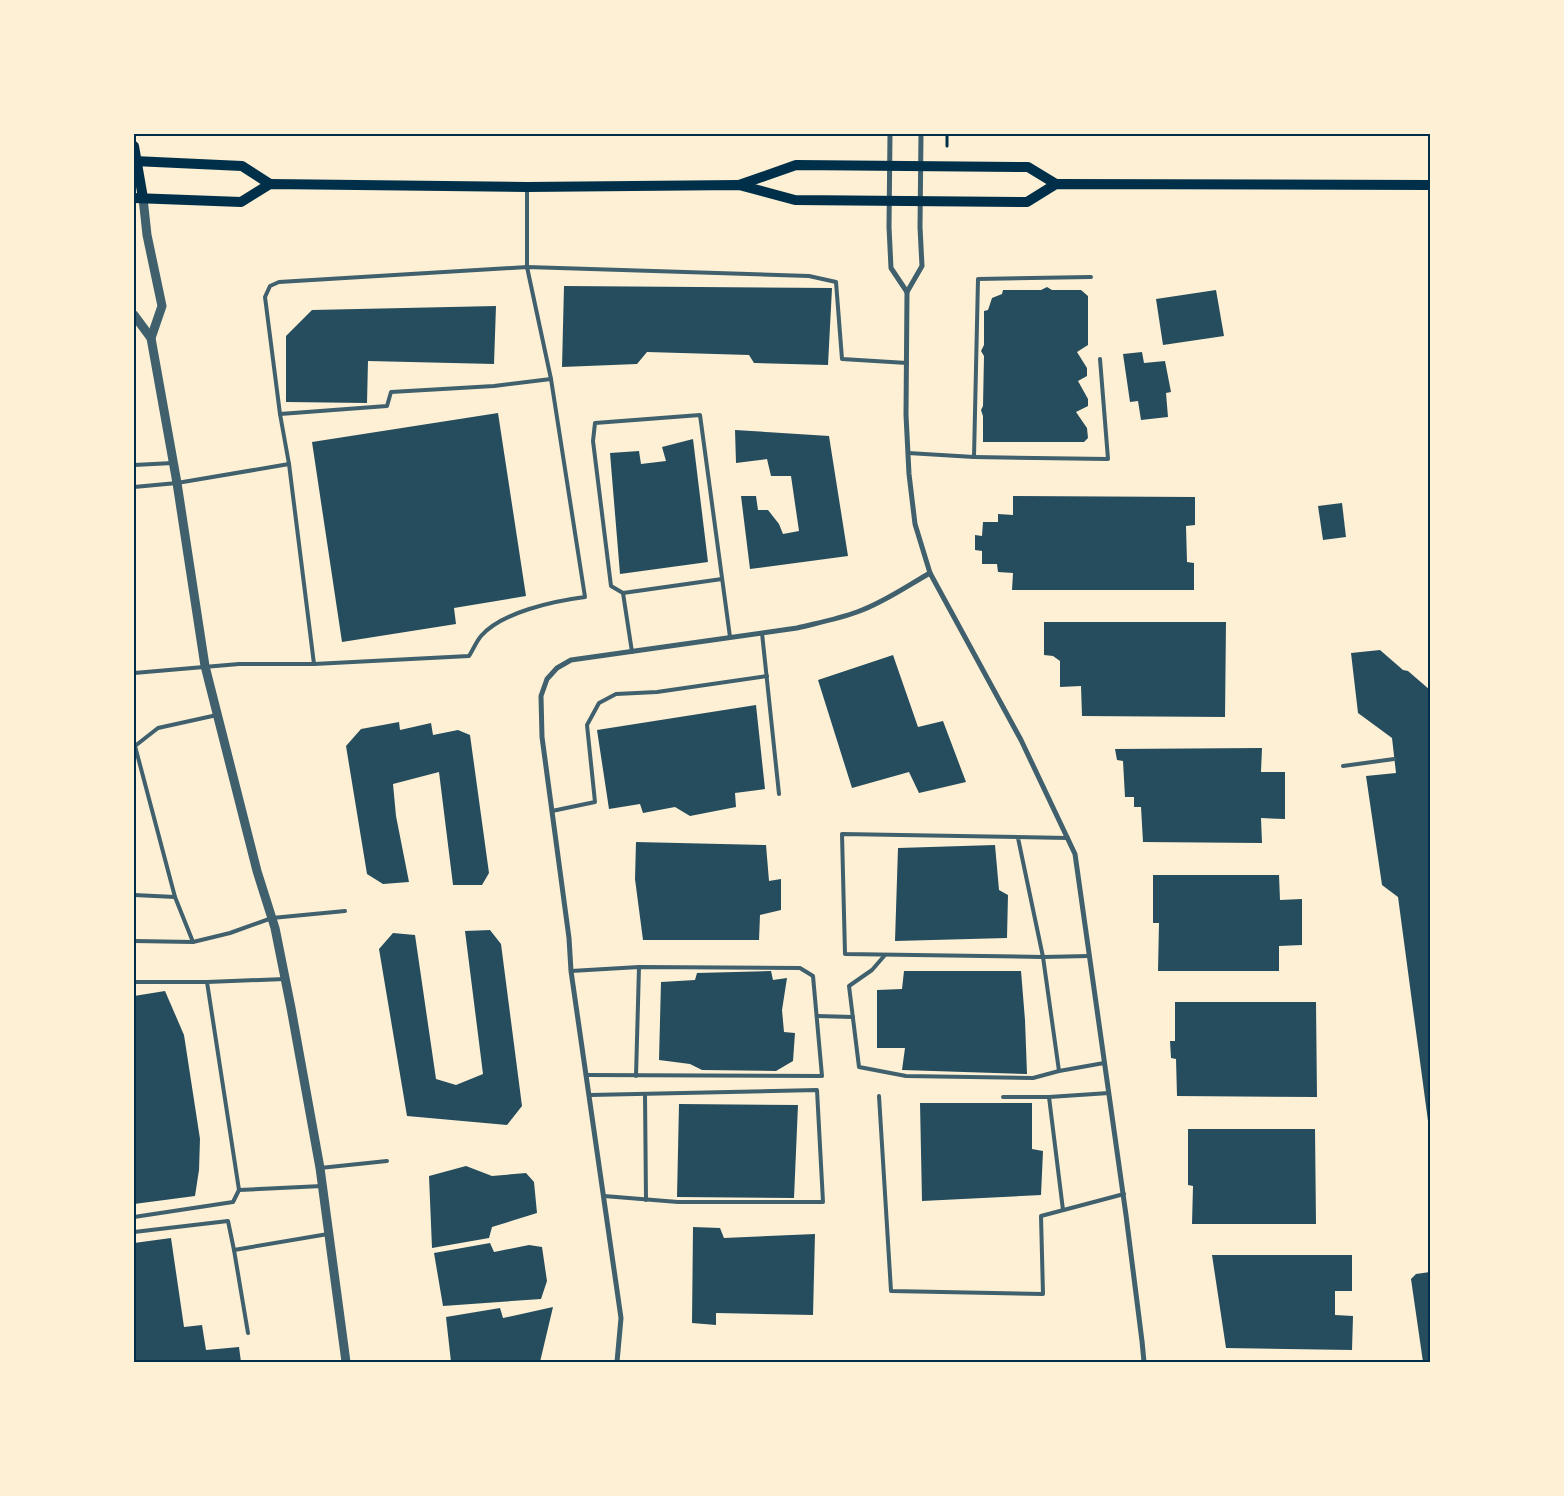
<svg xmlns="http://www.w3.org/2000/svg" width="1564" height="1496" viewBox="0 0 1564 1496" font-family="Helvetica,sans-serif">
<style>
.building{fill:#264d5e}
.lines{fill:none;stroke-linecap:round;stroke-linejoin:round}
.path{stroke:#003049;stroke-width:3}
.service{stroke:#3f606c;stroke-width:4}
.minor{stroke:#3f606c;stroke-width:5}
.tertiary{stroke:#3f606c;stroke-width:9}
.secondary{stroke:#003049;stroke-width:10}
.neatline{fill:none;stroke:#003049;stroke-width:2}
</style>
<rect width="100%" height="100%" fill="#fdf0d5"/>
<g class="building">
<path d="M 564,286 L 832,288 L 828,365 L 754,363 L 749,355 L 647,352 L 637,364 L 562,367 Z"/>
<path d="M 1047,287 L 1052,290 L 1081,290 L 1088,296 L 1088,345 L 1077,352 L 1087,368 L 1087,376 L 1078,381 L 1088,399 L 1088,406 L 1076,412 L 1087,428 L 1088,438 L 1084,442 L 983,442 L 983,416 L 981,410 L 983,406 L 984,356 L 981,351 L 984,345 L 984,311 L 988,310 L 992,298 L 1002,294 L 1003,290 L 1041,290 Z"/>
<path d="M 1216,290 L 1224,336 L 1163,345 L 1156,299 Z"/>
<path d="M 496,306 L 494,364 L 368,361 L 367,403 L 286,402 L 286,336 L 312,310 Z"/>
<path d="M 1142,352 L 1144,363 L 1165,361 L 1171,392 L 1166,393 L 1168,417 L 1141,420 L 1138,401 L 1130,402 L 1123,354 Z"/>
<path d="M 498,413 L 526,596 L 454,608 L 456,624 L 342,642 L 312,442 Z"/>
<path d="M 735,430 L 829,436 L 848,556 L 750,569 L 741,496 L 756,496 L 758,510 L 768,510 L 779,524 L 783,534 L 799,531 L 791,476 L 771,476 L 767,459 L 736,463 Z"/>
<path d="M 693,439 L 708,562 L 620,574 L 610,453 L 639,451 L 641,464 L 666,461 L 662,447 Z"/>
<path d="M 1013,496 L 1195,497 L 1195,525 L 1186,526 L 1187,562 L 1194,563 L 1194,590 L 1012,590 L 1013,573 L 998,572 L 997,564 L 982,564 L 982,551 L 975,550 L 975,535 L 982,536 L 983,522 L 998,522 L 998,514 L 1013,515 Z"/>
<path d="M 1342,503 L 1346,537 L 1323,540 L 1318,506 Z"/>
<path d="M 1044,622 L 1226,622 L 1225,717 L 1082,716 L 1081,686 L 1060,687 L 1060,661 L 1053,656 L 1044,655 Z"/>
<path d="M 1380,650 L 1403,670 L 1408,671 L 1430,690 L 1430,1136 L 1398,897 L 1382,885 L 1366,776 L 1396,773 L 1392,738 L 1358,713 L 1351,653 Z"/>
<path d="M 893,655 L 918,727 L 943,721 L 966,782 L 919,793 L 909,772 L 852,788 L 818,680 Z"/>
<path d="M 756,705 L 765,789 L 735,793 L 736,807 L 690,816 L 675,807 L 643,813 L 640,804 L 609,809 L 597,730 Z"/>
<path d="M 399,722 L 400,730 L 431,723 L 433,735 L 458,730 L 470,735 L 489,873 L 482,885 L 453,885 L 439,772 L 393,784 L 396,816 L 409,882 L 383,884 L 367,874 L 346,746 L 361,729 Z"/>
<path d="M 1262,748 L 1261,772 L 1285,772 L 1285,819 L 1261,818 L 1262,843 L 1143,842 L 1141,807 L 1134,807 L 1134,797 L 1125,797 L 1123,761 L 1117,760 L 1115,749 Z"/>
<path d="M 636,842 L 766,845 L 769,881 L 781,879 L 781,910 L 760,915 L 759,940 L 643,940 L 635,879 Z"/>
<path d="M 995,845 L 999,890 L 1008,895 L 1007,938 L 895,941 L 898,848 Z"/>
<path d="M 1153,875 L 1279,875 L 1280,900 L 1302,899 L 1302,945 L 1279,946 L 1279,971 L 1158,971 L 1159,923 L 1153,923 Z"/>
<path d="M 490,930 L 501,944 L 522,1106 L 507,1125 L 407,1116 L 379,949 L 393,933 L 415,935 L 436,1079 L 456,1085 L 483,1074 L 465,931 Z"/>
<path d="M 771,971 L 773,980 L 787,978 L 782,1010 L 784,1032 L 795,1033 L 793,1061 L 776,1071 L 702,1070 L 690,1064 L 659,1060 L 661,982 L 695,980 L 697,973 Z"/>
<path d="M 904,971 L 1021,971 L 1025,1020 L 1027,1074 L 902,1070 L 905,1048 L 877,1048 L 877,990 L 902,989 Z"/>
<path d="M 165,991 L 184,1035 L 200,1139 L 199,1170 L 195,1196 L 134,1204 L 134,996 Z"/>
<path d="M 1175,1002 L 1316,1002 L 1317,1097 L 1177,1096 L 1176,1059 L 1171,1058 L 1170,1041 L 1175,1041 Z"/>
<path d="M 920,1103 L 1032,1103 L 1032,1149 L 1043,1151 L 1041,1195 L 922,1201 Z"/>
<path d="M 679,1104 L 798,1105 L 794,1198 L 677,1197 Z"/>
<path d="M 1188,1129 L 1315,1129 L 1316,1224 L 1192,1224 L 1193,1186 L 1188,1185 Z"/>
<path d="M 466,1166 L 492,1176 L 526,1173 L 534,1182 L 537,1213 L 492,1227 L 489,1238 L 432,1248 L 429,1176 Z"/>
<path d="M 693,1227 L 720,1228 L 724,1238 L 815,1234 L 813,1315 L 716,1313 L 716,1325 L 692,1323 Z"/>
<path d="M 171,1238 L 184,1327 L 202,1325 L 206,1350 L 239,1347 L 241,1362 L 134,1362 L 134,1243 Z"/>
<path d="M 490,1243 L 494,1252 L 529,1245 L 542,1247 L 547,1281 L 541,1299 L 443,1306 L 434,1253 Z"/>
<path d="M 1212,1255 L 1352,1255 L 1352,1291 L 1335,1291 L 1335,1315 L 1353,1316 L 1352,1350 L 1226,1348 Z"/>
<path d="M 1430,1272 L 1430,1362 L 1423,1362 L 1411,1279 L 1416,1274 Z"/>
<path d="M 553,1307 L 540,1362 L 451,1362 L 446,1317 L 500,1308 L 503,1318 Z"/>
<path d="M 781,1360 L 822,1360 L 826,1362 L 779,1362 Z"/>
<path d="M 915,1360 L 1039,1360 L 1039,1362 L 914,1362 Z"/>
</g>
<g class="lines">
<path class="path" d="M 947,146 L 947,134"/>
<g class="service">
<path d="M 280,414 L 387,406 L 391,392 L 494,386 L 551,379"/>
<path d="M 908,453 L 974,457 L 978,279 L 1091,277"/>
<path d="M 974,457 L 1108,459 L 1100,359"/>
<path d="M 289,464 L 280,414 L 265,297 L 270,286 L 279,282 L 527,267 L 809,276 L 836,282 L 842,359 L 907,363"/>
<path d="M 134,465 L 173,463"/>
<path d="M 134,487 L 177,483 L 289,464 L 314,664 L 469,656 C 473,650 476,642 481,636 C 502,612 554,601 585,597 L 551,379 L 527,267 L 527,187"/>
<path d="M 623,593 L 722,579"/>
<path d="M 762,633 L 779,794"/>
<path d="M 632,652 L 623,593 L 611,586 L 593,441 L 595,423 L 700,415 L 730,637"/>
<path d="M 134,673 L 239,664 L 314,664"/>
<path d="M 1343,766 L 1394,759"/>
<path d="M 552,811 L 595,802 L 587,725 L 599,703 L 616,694 L 657,692 L 767,676"/>
<path d="M 1018,838 L 1043,957 L 845,954 L 842,834 L 1068,838"/>
<path d="M 134,895 L 175,897"/>
<path d="M 134,941 L 193,942 L 230,933 L 272,918 L 345,911"/>
<path d="M 193,942 L 175,897 L 135,746 L 158,728 L 217,715"/>
<path d="M 885,955 L 872,970 L 849,986 L 859,1067 L 906,1076 L 1033,1078 L 1059,1071"/>
<path d="M 1089,956 L 1043,957 L 1059,1071 L 1104,1063"/>
<path d="M 571,971 L 639,967 L 800,968 L 813,976 L 822,1076 L 588,1075"/>
<path d="M 285,979 L 207,982 L 239,1190 L 322,1186"/>
<path d="M 134,982 L 207,982"/>
<path d="M 817,1016 L 853,1017"/>
<path d="M 636,1076 L 639,967"/>
<path d="M 645,1094 L 646,1200"/>
<path d="M 590,1095 L 817,1090 L 823,1202 L 678,1202 L 604,1196"/>
<path d="M 879,1096 L 891,1291 L 1043,1294 L 1041,1216 L 1124,1194"/>
<path d="M 1003,1097 L 1049,1097"/>
<path d="M 320,1168 L 387,1161"/>
<path d="M 1063,1210 L 1049,1097 L 1109,1093"/>
<path d="M 134,1217 L 233,1202 L 239,1190"/>
<path d="M 134,1232 L 228,1221 L 234,1250 L 328,1234"/>
<path d="M 234,1250 L 248,1333"/>
</g>
<g class="minor">
<path d="M 890,134 L 889,227 L 891,268 L 907,292"/>
<path d="M 921,134 L 920,227 L 922,266 L 907,292 L 906,415 L 909,474 L 915,524 L 930,573 L 1021,740 L 1075,854 L 1126,1215 L 1142,1341 L 1144,1362"/>
<path d="M 617,1362 L 621,1318 L 571,971 L 569,938 L 542,737 L 541,696 L 547,679 L 557,668 L 571,660 L 797,628 C 817,623 838,619 857,612 C 883,603 907,586 930,573"/>
</g>
<g class="tertiary">
<path d="M 143,198 L 147,235 L 162,306 L 151,338"/>
<path d="M 134,315 L 151,338 L 177,483 L 205,666 L 257,871 L 275,928 L 291,1008 L 320,1168 L 346,1362"/>
</g>
<g class="secondary">
<path d="M 134,146 L 143,198"/>
<path d="M 134,161 L 242,166 L 270,184"/>
<path d="M 739,185 L 796,165 L 1028,167 L 1056,184"/>
<path d="M 134,198 L 241,202 L 270,184 L 527,187 L 739,185 L 795,200 L 1027,202 L 1056,184 L 1430,185"/>
</g>
</g>
<rect width="1564" height="1496" fill="none" stroke="#fdf0d5" stroke-width="270"/>
<rect x="135" y="135" width="1294" height="1226" class="neatline"/>
</svg>
